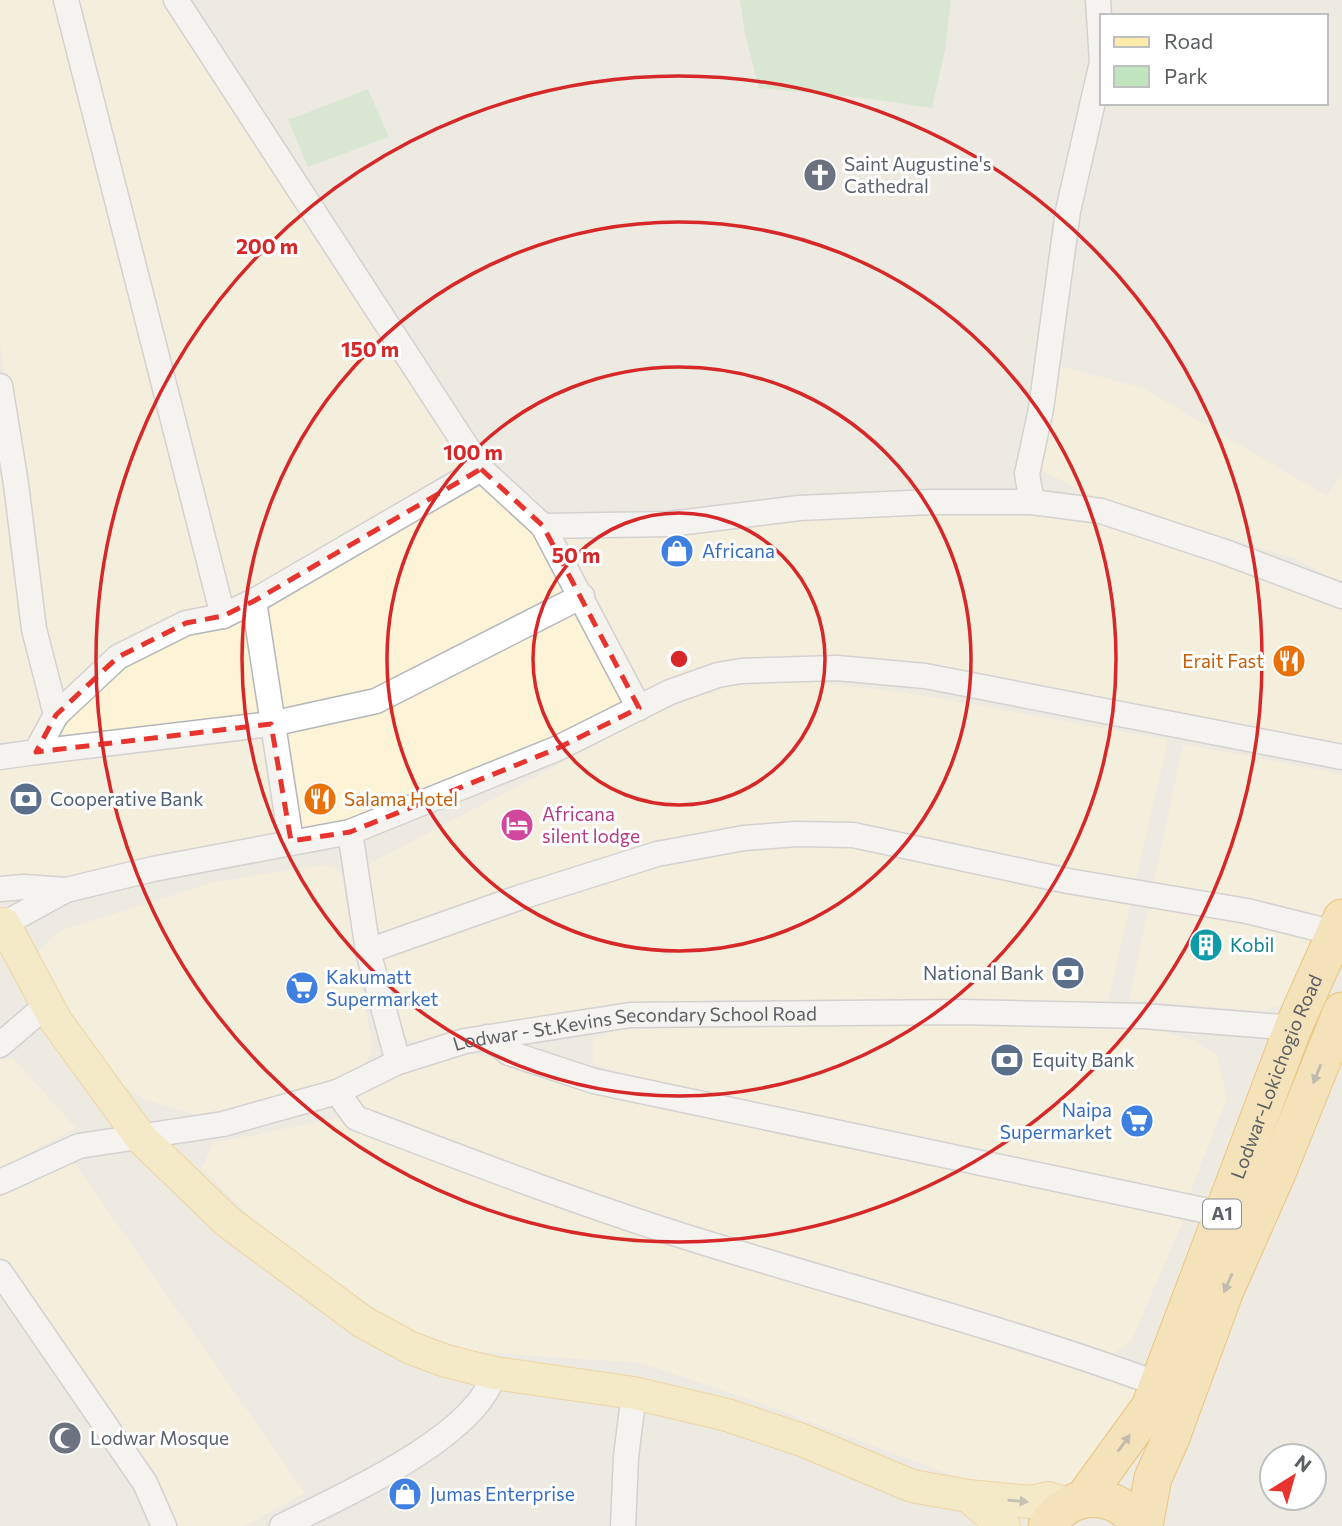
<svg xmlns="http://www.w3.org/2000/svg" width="1342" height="1526" viewBox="0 0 1342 1526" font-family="Commissioner,sans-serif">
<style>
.commercial{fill:#fdf3d7}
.green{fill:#c1e5bf}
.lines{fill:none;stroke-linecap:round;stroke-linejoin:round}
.minor-casing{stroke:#b3b6ba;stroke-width:27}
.major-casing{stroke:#f0be59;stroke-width:34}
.highway-casing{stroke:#ed9803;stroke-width:39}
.minor{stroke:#fff;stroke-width:24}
.major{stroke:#feeba7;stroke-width:32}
.highway{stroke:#fcd98b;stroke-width:37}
.oneway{fill:#8b846f}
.oneway2{fill:#94907b}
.marked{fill:none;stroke:#e7342f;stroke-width:5;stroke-dasharray:14 9;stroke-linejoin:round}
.ring{fill:none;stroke:#d62828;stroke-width:3.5}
.labels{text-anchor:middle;stroke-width:6;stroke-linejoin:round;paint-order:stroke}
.shield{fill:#fff;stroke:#8c8f92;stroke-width:2}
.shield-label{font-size:18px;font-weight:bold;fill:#5b5f63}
.worship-label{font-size:19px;fill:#5b616d;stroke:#fff;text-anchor:start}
.shop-label{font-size:19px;fill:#366cbe;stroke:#fff;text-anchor:start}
.food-label{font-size:19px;fill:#c56008;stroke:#fff;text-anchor:end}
.service-label{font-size:19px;fill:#4e5e75;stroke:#fff;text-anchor:start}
.hotel-label{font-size:19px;fill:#b23c85;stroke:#fff;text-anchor:start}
.culture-label{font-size:19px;fill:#0d838f;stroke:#fff;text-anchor:start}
.street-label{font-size:19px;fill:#5b5f63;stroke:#fff}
.centre{fill:#d62828;stroke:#fff;stroke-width:3.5}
.ring-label{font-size:21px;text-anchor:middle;font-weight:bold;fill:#d62828;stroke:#fff;stroke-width:6;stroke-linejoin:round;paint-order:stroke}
</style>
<rect width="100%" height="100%" fill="#edeae2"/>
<g class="commercial">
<path d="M 0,0 L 166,0 L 461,458 L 458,466 L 342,542 L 58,703 L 0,344 Z"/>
<path d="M 1053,364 L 1143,388 L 1327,496 L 1342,473 L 1342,584 L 1293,558 L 1096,498 L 1037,468 Z"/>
<path d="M 0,462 L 17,579 L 46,715 L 25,741 L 9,751 L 0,753 Z"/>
<path d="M 483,485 L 498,491 L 547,548 L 575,600 L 363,696 L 291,714 L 62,741 L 65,718 L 124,661 L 174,638 L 277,602 L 417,520 Z"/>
<path d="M 943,508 L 1103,518 L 1342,605 L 1342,751 L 1165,715 L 725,664 L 664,681 L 638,692 L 565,537 Z"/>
<path d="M 578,604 L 621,701 L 397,826 L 0,900 L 0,764 L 321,717 Z"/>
<path d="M 785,678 L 914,694 L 1168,740 L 1108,1002 L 711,1000 L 605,1008 L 487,1024 L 417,1042 L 409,1041 L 402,1034 L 374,937 L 366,871 L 369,864 L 645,719 L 718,687 L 749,680 Z"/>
<path d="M 1183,744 L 1342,774 L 1342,896 L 1290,993 L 1280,1006 L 1262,1011 L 1129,1000 Z"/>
<path d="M 323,865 L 338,869 L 342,876 L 372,1045 L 370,1056 L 354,1074 L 292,1100 L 200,1116 L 143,1099 L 115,1081 L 35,981 L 36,955 L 59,931 L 214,882 Z"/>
<path d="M 900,1020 L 1149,1028 L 1194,1040 L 1217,1055 L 1227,1098 L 1188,1198 L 705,1101 L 593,1064 L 593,1039 L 615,1031 L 714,1024 Z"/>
<path d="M 475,1054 L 1158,1206 L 1183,1222 L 1131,1341 L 1112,1355 L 1030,1332 L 491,1163 L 361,1112 L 360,1097 L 368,1089 L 423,1060 Z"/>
<path d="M 12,1057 L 76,1128 L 0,1168 L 0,1060 Z"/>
<path d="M 342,1117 L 1000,1337 L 1147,1393 L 1100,1509 L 980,1486 L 754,1401 L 641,1363 L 476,1352 L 400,1327 L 349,1296 L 257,1224 L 202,1168 L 213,1143 Z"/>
<path d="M 74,1162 L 305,1493 L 245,1526 L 175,1526 L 0,1262 L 0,1197 Z"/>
</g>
<g class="green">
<path d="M 740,0 L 951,0 L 945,50 L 932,108 L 864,98 L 759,88 L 745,34 Z"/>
<path d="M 368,89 L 389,137 L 308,167 L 288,120 Z"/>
</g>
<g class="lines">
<defs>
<g id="minor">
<path d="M 66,0 L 223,616"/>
<path d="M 176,0 L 481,469 L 543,526 L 639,708"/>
<path d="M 0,386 L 16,484 L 34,629 L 56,715"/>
<path d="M 1032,502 L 1027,474 L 1041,409 L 1068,211 L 1102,62 L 1098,0"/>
<path d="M 543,526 L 669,524 L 799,508 L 931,502 L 1032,502 L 1101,511 L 1225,552 L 1342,596"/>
<path d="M 254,601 L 291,841"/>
<path d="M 36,752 L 271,724 L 376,701 L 582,596"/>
<path d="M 0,757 L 36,752 L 56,715 L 118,657 L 186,623 L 223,616 L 254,601 L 481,469"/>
<path d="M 350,832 L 368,951 L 398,1062"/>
<path d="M 0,889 L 24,887 L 66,890"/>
<path d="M 4,924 L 66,890 L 153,869 L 350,832 L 556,749 L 670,692 L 718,675 L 741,671 L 837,668 L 925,676 L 1342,757"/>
<path d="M 368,951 L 521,897 L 657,854 L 744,838 L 796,834 L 853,835 L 1068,881 L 1247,911 L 1335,933"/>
<path d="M 488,1037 L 509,1053 L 594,1081 L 1222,1214"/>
<path d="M 0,1045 L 42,1009"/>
<path d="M 337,1092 L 356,1118 C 474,1163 591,1208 712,1245 C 861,1291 1011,1330 1158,1384"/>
<path id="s1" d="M 0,1182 L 79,1146 L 223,1124 L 337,1092 L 398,1062 L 465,1041 L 630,1015 L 963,1012 L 1143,1016 L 1293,1028"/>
<path d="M 0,1272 L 145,1483 L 164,1526"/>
<path d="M 282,1526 C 338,1498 478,1437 494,1373"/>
<path d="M 623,1526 L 626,1457 L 634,1393"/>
</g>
<g id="major">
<path d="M 4,924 L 56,1021 L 141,1138 L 228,1222 L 363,1322 L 411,1348 L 446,1361 L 494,1373 L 634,1393 L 727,1415 L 802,1440 L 912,1486 L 968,1496 L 1031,1502 L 1048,1498 L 1067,1504"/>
<path d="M 968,1496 L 1004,1526"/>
</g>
<g id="highway">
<path id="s2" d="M 1084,1498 L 1150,1407 L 1293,1028 L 1342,918"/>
<path d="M 1047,1526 C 1071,1489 1116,1490 1141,1526"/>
<path d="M 1144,1526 L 1153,1478 L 1170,1440 L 1224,1293 L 1277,1173 L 1342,1011"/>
</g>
</defs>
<use href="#minor" class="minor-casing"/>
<use href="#major" class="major-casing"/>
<use href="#highway" class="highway-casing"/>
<use href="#minor" class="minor"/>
<use href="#major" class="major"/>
<use href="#highway" class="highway"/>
</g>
<defs><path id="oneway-solid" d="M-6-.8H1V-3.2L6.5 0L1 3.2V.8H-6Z" transform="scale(1.75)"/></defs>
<g class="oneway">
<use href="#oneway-solid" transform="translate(1317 1074) rotate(112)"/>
<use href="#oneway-solid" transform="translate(1228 1283) rotate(114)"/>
<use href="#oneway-solid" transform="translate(1124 1443) rotate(-54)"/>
</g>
<use class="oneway2" href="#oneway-solid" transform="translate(1018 1501) rotate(5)"/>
<path d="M0 0H1342V1526H0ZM 481,469 L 543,526 L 639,708 L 556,749 L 350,832 L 291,841 L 271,724 L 36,752 L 56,715 L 118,657 L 186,623 L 223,616 L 254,601 Z" fill="#edeae2" fill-opacity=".55" fill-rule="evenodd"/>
<path class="marked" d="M 481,469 L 543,526 L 639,708 L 556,749 L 350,832 L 291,841 L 271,724 L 36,752 L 56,715 L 118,657 L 186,623 L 223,616 L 254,601 Z"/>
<g class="ring">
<circle cx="679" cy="659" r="146"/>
<circle cx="679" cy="659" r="292"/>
<circle cx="679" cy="659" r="437"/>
<circle cx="679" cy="659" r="583"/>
</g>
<defs>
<symbol id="church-disc" viewBox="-11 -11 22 22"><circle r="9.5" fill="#6b7280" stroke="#fff"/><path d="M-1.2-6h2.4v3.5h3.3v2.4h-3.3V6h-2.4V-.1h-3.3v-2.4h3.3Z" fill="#fff"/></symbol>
<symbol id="shop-disc" viewBox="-11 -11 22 22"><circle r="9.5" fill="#3f7fe0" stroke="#fff"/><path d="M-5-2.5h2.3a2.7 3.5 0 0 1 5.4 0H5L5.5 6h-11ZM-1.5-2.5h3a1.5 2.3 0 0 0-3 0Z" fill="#fff"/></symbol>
<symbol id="restaurant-disc" viewBox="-11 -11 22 22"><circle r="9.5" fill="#e8710a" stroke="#fff"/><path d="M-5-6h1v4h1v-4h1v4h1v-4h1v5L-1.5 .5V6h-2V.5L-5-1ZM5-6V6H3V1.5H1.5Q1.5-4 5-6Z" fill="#fff"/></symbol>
<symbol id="bank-disc" viewBox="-11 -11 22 22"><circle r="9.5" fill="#5c6f8a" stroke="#fff"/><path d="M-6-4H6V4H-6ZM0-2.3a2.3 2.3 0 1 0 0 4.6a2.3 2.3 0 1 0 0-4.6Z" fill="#fff"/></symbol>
<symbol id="hotel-disc" viewBox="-11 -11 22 22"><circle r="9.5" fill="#d1479c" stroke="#fff"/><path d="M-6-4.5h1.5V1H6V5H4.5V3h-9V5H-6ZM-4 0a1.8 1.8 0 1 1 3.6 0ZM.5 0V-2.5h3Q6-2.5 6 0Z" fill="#fff"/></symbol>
<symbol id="building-disc" viewBox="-11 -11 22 22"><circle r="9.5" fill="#0f9aa8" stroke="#fff"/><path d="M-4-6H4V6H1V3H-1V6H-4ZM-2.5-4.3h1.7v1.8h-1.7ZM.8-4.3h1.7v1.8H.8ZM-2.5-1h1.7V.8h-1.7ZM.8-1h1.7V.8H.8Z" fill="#fff"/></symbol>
<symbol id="supermarket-disc" viewBox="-11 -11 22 22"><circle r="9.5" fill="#3f7fe0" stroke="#fff"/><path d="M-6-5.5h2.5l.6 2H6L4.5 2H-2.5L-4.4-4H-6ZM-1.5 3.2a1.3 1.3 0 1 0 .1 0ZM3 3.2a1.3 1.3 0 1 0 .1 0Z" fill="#fff"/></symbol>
<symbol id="mosque-disc" viewBox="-11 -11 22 22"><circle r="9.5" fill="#6b7280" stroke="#fff"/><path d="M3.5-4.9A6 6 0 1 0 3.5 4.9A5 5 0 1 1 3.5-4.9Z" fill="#fff"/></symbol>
</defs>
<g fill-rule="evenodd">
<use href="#church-disc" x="801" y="156" width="38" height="38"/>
<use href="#shop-disc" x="658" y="532" width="38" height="38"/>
<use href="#restaurant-disc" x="1270" y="642" width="38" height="38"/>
<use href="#bank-disc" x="7" y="780" width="38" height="38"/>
<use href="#restaurant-disc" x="301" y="780" width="38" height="38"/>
<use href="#hotel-disc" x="498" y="806" width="38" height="38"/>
<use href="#building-disc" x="1187" y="926" width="38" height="38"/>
<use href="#bank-disc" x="1049" y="954" width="38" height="38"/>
<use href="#supermarket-disc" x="283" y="969" width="38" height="38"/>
<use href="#bank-disc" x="988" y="1041" width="38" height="38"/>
<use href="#supermarket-disc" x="1118" y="1102" width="38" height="38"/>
<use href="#mosque-disc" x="46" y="1419" width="38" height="38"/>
<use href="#shop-disc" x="386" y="1475" width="38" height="38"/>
</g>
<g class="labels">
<rect class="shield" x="1203" y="1199.5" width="38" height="29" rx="5"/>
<g class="shield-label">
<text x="1222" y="1220">A1</text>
</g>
<g class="worship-label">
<text x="844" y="171">Saint Augustine's<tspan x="844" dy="22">Cathedral</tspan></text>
<text x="90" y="1445">Lodwar Mosque</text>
</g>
<g class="shop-label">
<text x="702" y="558">Africana</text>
<text x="326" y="984">Kakumatt<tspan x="326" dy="22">Supermarket</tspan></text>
<text x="1112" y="1117" text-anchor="end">Naipa<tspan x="1112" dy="22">Supermarket</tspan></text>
<text x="430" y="1501">Jumas Enterprise</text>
</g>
<g class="food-label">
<text x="1264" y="668">Erait Fast</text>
<text x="344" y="806" text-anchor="start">Salama Hotel</text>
</g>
<g class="service-label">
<text x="50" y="806">Cooperative Bank</text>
<text x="1044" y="980" text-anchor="end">National Bank</text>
<text x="1032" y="1067">Equity Bank</text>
</g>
<g class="hotel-label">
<text x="542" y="821">Africana<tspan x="542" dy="22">silent lodge</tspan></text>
</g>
<g class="culture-label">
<text x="1230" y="952">Kobil</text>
</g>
<g class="street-label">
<text dy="7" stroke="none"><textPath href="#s1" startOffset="660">Lodwar - St.Kevins Secondary School Road</textPath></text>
<text dy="7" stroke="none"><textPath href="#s2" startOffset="466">Lodwar-Lokichogio Road</textPath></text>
</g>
</g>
<circle cx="679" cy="659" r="10" class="centre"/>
<g class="ring-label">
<text x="267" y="254">200 m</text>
<text x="370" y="357">150 m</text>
<text x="473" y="460">100 m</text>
<text x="576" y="563">50 m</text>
</g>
<rect x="1100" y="14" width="228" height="91" fill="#ffffff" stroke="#bdbfc1" stroke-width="2"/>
<rect x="1114" y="37" width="35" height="10" fill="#feeba7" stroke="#bdbfc1" stroke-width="2"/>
<text x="1164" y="49" font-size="21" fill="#5b5f63">Road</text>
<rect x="1114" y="66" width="35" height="21" fill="#c1e5bf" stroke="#bdbfc1" stroke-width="2"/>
<text x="1164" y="84" font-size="21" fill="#5b5f63">Park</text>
<g transform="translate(1293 1477) rotate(37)"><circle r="33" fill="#ffffff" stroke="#bdbfc1" stroke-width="2"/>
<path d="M0-5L12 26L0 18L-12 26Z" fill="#e7342f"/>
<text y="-10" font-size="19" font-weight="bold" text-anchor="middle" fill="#5b5f63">N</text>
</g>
</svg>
